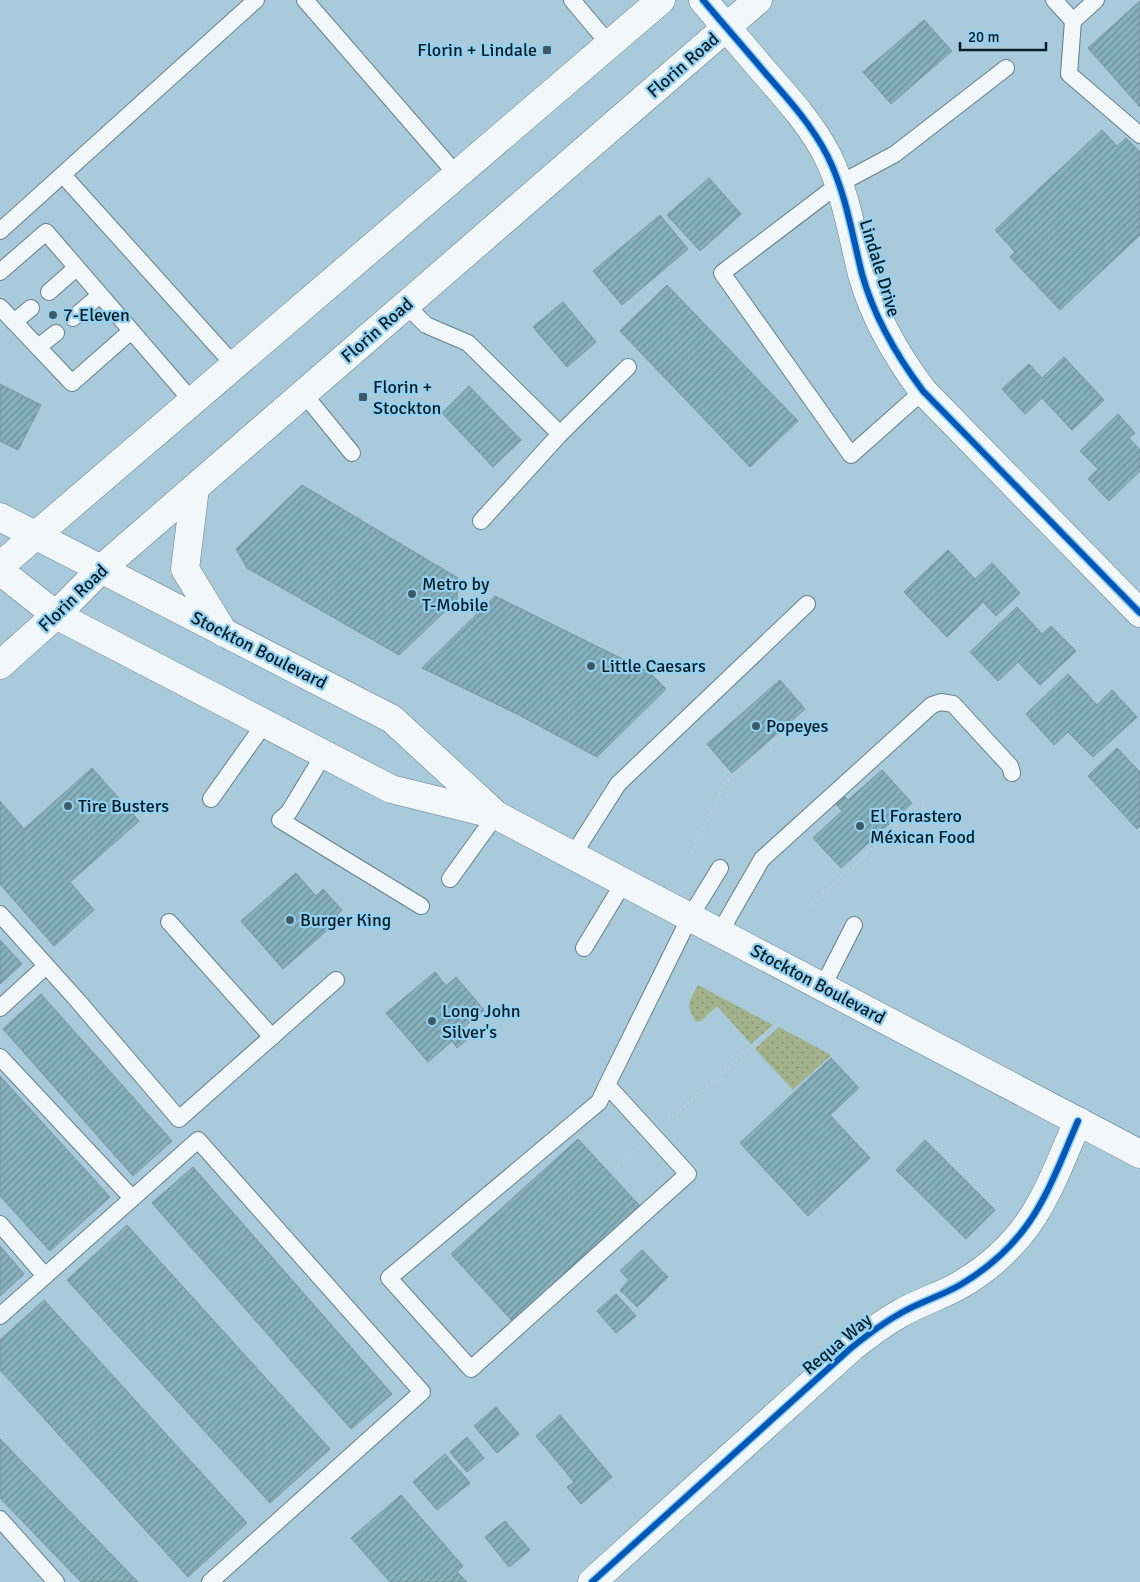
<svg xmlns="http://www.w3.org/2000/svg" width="1140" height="1582" viewBox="0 0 1140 1582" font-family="Signika,sans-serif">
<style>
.grass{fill:url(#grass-dots)}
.building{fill:url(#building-hatch);stroke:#7996a0}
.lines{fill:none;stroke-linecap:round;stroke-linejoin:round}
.service-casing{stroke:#65808d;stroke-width:18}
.minor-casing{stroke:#65808d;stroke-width:29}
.tertiary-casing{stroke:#65808d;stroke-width:29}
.secondary-casing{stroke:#65808d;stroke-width:29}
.primary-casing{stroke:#65808d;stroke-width:29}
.path{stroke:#c6d1d6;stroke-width:3;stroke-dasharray:1 4;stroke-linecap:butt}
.service{stroke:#f2f7fa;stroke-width:16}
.minor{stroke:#f2f7fa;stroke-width:28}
.tertiary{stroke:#f2f7fa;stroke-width:28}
.secondary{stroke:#f2f7fa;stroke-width:28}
.primary{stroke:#f2f7fa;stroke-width:28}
.cycleway-casing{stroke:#94d0f0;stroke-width:9}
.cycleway{stroke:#0057b8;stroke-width:6}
.poi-dot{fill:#3e5a67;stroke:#94d0f0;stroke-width:2}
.labels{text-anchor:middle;stroke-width:4.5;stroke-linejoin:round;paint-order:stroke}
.poi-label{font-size:18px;fill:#041d28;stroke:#94d0f0;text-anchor:start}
.street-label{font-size:18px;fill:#041d28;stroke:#94d0f0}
</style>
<defs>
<pattern id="grass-dots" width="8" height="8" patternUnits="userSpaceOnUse" patternTransform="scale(1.25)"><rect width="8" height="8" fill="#a2b38c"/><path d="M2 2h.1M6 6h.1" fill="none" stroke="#829172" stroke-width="1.8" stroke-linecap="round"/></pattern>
<pattern id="building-hatch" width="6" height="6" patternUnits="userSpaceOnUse" patternTransform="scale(1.25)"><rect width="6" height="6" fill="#85b0bc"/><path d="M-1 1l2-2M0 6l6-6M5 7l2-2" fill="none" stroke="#6b8f99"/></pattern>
</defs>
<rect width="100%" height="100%" fill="#a9cadb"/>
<g class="grass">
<path d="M 698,985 L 773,1025 L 751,1044 L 717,1006 L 701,1021 L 696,1022 C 685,1005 689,1002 698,985 Z"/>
<path d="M 779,1027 L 831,1055 L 793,1090 L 755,1049 Z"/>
</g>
<g class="building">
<path d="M 1140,1 L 1140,107 L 1088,48 Z"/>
<path d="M 924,20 L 952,51 L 891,104 L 863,72 Z"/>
<path d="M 1102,130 L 1117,146 L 1126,138 L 1140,152 L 1140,235 L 1060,310 L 1010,257 L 1015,252 L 995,230 Z"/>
<path d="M 709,178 L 741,214 L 700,251 L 667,215 Z"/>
<path d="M 660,215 L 688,249 L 622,305 L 593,271 Z"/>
<path d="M 667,285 L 798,421 L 750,467 L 620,331 Z"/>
<path d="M 563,302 L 596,342 L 567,367 L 533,327 Z"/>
<path d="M 1064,357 L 1104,400 L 1072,430 L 1042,398 L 1025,414 L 1002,389 L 1029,364 L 1042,378 Z"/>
<path d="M 0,384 L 41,405 L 18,450 L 0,441 Z"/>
<path d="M 469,386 L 521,440 L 493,467 L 442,413 Z"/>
<path d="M 1118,414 L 1135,433 L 1129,438 L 1140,450 L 1140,471 L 1109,501 L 1088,479 L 1098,469 L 1080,451 Z"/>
<path d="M 302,485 L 458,578 L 457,600 L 399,655 L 247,568 L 236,549 Z"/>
<path d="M 948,550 L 975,579 L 992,563 L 1020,593 L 996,616 L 983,602 L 947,637 L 904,592 Z"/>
<path d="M 495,596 L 649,672 L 666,689 L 597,757 L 521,716 L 422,668 Z"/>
<path d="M 1017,607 L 1042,634 L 1051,626 L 1076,651 L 1040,685 L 1018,662 L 998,681 L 970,652 Z"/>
<path d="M 1068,674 L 1097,705 L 1112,690 L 1137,717 L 1093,757 L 1068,732 L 1054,745 L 1026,714 Z"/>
<path d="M 780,680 L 805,709 L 732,773 L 707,744 Z"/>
<path d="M 1117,748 L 1140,772 L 1140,826 L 1137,829 L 1088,776 Z"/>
<path d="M 92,768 L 139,821 L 70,882 L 94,910 L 54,946 L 0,884 L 0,801 L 24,829 Z"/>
<path d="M 882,770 L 912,803 L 841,868 L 813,838 L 842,811 L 836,804 L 844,796 L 848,800 Z"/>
<path d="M 296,873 L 316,896 L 323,889 L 342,910 L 337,915 L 340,919 L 283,969 L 241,921 Z"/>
<path d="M 0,940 L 22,964 L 0,984 Z"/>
<path d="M 435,972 L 446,986 L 456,977 L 484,1010 L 462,1029 L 469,1038 L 457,1048 L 452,1041 L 428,1062 L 386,1013 Z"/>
<path d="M 41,994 L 172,1141 L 133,1176 L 3,1029 Z"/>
<path d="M 831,1058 L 859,1088 L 830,1115 L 870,1158 L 808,1216 L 740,1143 Z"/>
<path d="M 0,1076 L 110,1197 L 50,1251 L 0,1196 Z"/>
<path d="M 578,1139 L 640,1206 L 513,1322 L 451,1254 Z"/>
<path d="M 925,1140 L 995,1210 L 966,1239 L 896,1170 Z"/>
<path d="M 193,1167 L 392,1394 L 351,1429 L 152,1203 Z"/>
<path d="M 127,1225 L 330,1449 L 270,1503 L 67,1280 Z"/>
<path d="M 0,1246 L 24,1274 L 0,1296 Z"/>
<path d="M 642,1250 L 668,1277 L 637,1307 L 620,1290 L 629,1280 L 620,1271 Z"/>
<path d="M 616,1294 L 636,1316 L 616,1333 L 597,1311 Z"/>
<path d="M 44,1300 L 247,1523 L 188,1577 L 0,1370 L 0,1340 Z"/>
<path d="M 496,1407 L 519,1434 L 497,1453 L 474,1426 Z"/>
<path d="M 560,1415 L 612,1477 L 581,1504 L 567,1487 L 574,1482 L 536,1436 Z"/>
<path d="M 467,1437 L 484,1458 L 467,1472 L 450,1452 Z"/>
<path d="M 0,1439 L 138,1582 L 81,1582 L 0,1498 Z"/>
<path d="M 445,1454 L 470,1483 L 437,1510 L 413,1482 Z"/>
<path d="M 401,1495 L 463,1566 L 457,1572 L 467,1582 L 390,1582 L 351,1538 Z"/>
<path d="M 505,1521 L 530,1550 L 509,1567 L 485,1537 Z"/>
</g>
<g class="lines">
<defs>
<g id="service">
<path d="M 305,0 L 457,175"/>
<path d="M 572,0 L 609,44"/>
<path d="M 1054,0 L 1073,21"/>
<path d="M 1096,0 L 1073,21 L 1069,74 L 1140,135"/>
<path d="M 63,175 L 234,365"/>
<path d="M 0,231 L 256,0"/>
<path d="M 0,272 L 46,232 L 192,401"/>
<path d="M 49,292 L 76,268"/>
<path d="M 406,305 L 426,325 L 468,343 L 560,434 L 481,521"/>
<path d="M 0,307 L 72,383 L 131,331"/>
<path d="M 73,318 L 100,295"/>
<path d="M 14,322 L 31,308"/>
<path d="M 38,347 L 56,333"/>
<path d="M 923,391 L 851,455 L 722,273 L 839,184 L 895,154 L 1006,68"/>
<path d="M 304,394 L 352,453"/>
<path d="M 560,434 L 628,367"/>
<path d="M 324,754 L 289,812 L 280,820 L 421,906"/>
<path d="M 211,799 L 265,723"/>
<path d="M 573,855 L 618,784 L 807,604"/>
<path d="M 450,879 L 496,815"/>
<path d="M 0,914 L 78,1001 L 179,1119 L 336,980"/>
<path d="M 169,922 L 272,1037"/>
<path d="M 720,932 L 762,859 L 932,705 L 941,702 L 953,704 L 1010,766 L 1012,773"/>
<path d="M 584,948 L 624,882"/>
<path d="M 823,986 L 854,925"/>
<path d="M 0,1008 L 46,966"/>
<path d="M 0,1057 L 132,1198"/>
<path d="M 607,1085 L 688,1174 L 471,1369 L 389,1278 L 599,1102 L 607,1085 L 690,917 L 720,868"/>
<path d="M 0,1224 L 45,1276"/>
<path d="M 0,1316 L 198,1140 L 422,1392 L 210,1582"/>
<path d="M 0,1519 L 56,1582"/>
</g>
<path id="minor" d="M 592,1582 L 851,1348 C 867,1335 883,1323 901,1313 C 920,1302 941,1296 960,1285 C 994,1265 1023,1237 1042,1201 C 1056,1176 1066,1148 1078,1121"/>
<path id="tertiary" d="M 703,0 C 724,25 746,50 767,75 C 790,101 813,127 828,157 C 846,194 852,234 862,274 C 874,317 896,355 923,391 L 1140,613"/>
<g id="secondary">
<path d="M 0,517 L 392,719 L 493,812"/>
<path d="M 0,571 L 56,615 L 391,789 L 496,815 L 1140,1154"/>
</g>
<g id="primary">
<path d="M 195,488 L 185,569 L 224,633"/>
<path d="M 0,566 L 661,0"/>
<path d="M 0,665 L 56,615 L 101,569 L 758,0"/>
</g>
</defs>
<use href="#service" class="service-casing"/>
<use href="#minor" class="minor-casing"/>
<use href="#tertiary" class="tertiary-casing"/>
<use href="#secondary" class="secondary-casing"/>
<use href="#primary" class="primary-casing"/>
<g class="path">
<path d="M 692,852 L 724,785 L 796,723"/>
<path d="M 812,904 L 924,801"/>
<path d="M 669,1120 L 782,1020"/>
<path d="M 615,1169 L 637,1149"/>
</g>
<use href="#service" class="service"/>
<use href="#minor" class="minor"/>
<use href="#tertiary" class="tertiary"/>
<use href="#secondary" class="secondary"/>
<use href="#primary" class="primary"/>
<defs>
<g id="cycleway">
<path d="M 703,0 C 724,25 746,50 767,75 C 790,101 813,127 828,157 C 846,194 852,234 862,274 C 874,317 896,355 923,391 L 1140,613"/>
<path d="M 592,1582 L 851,1348 C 867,1335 883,1323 901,1313 C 920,1302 941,1296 960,1285 C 994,1265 1023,1237 1042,1201 C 1056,1176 1066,1148 1078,1121"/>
</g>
</defs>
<use href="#cycleway" class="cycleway-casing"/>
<use href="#cycleway" class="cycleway"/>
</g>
<g class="poi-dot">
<rect x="542" y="45" width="10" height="10" rx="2.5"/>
<circle cx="53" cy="315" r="5"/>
<rect x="358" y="392" width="10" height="10" rx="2.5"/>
<circle cx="412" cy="594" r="5"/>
<circle cx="591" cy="666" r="5"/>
<circle cx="756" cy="726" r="5"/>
<circle cx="68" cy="806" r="5"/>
<circle cx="860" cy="826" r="5"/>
<circle cx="290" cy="920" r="5"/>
<circle cx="432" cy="1021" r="5"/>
</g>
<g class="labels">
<g class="poi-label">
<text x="537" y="56" text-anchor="end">Florin + Lindale</text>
<text x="63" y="321">7-Eleven</text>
<text x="373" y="393">Florin +<tspan x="373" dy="21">Stockton</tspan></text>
<text x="422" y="590">Metro by<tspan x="422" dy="21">T-Mobile</tspan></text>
<text x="601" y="672">Little Caesars</text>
<text x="766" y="732">Popeyes</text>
<text x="78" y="812">Tire Busters</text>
<text x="870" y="822">El Forastero<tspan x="870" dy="21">Méxican Food</tspan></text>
<text x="300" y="926">Burger King</text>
<text x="442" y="1017">Long John<tspan x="442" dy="21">Silver's</tspan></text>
</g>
<g class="street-label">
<text transform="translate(683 65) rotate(-41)" y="6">Florin Road</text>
<text transform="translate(880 268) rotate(73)" y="6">Lindale Drive</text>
<text transform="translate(377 330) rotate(-41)" y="6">Florin Road</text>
<text transform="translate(73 598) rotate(-44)" y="6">Florin Road</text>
<text transform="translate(259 650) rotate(27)" y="6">Stockton Boulevard</text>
<text transform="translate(818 984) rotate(28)" y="6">Stockton Boulevard</text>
<text transform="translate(837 1344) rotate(-40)" y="6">Requa Way</text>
</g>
</g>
<path d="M960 42v8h86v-8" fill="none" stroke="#041d28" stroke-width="2.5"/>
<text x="968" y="42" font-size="15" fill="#041d28" stroke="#94d0f0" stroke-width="4" paint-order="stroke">20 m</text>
</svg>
